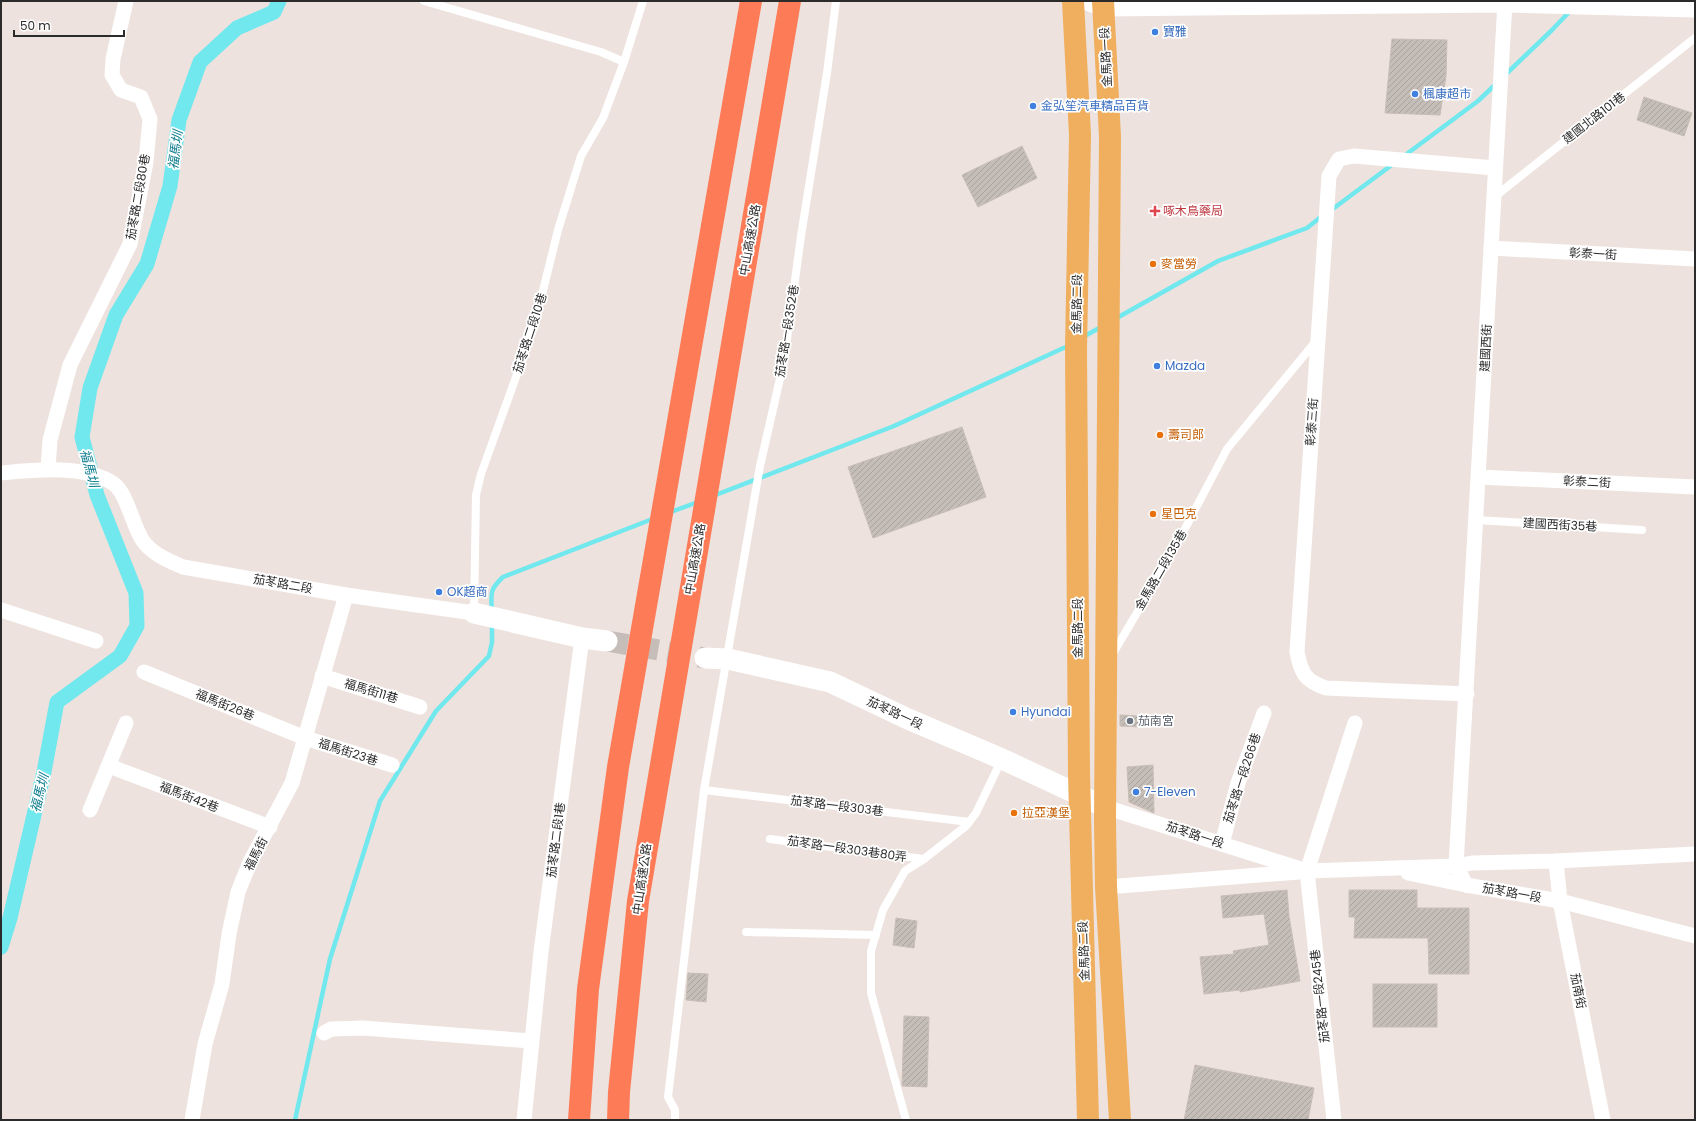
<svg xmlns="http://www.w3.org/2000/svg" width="1696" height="1121" viewBox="0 0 1696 1121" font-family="Poppins,'Noto Sans TC',sans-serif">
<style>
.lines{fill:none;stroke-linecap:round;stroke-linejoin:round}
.stream{stroke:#70e8ee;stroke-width:4.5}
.canal{stroke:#70e8ee;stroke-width:15}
.building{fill:url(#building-hatch);stroke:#c8beb6}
.secondary-tunnel{stroke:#c6bdb9;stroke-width:21;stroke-dasharray:21 10;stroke-linecap:butt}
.lane{stroke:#fff;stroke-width:8}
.street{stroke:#fff;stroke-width:15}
.secondary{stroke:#fff;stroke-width:21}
.primary{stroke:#f0af5e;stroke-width:22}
.highway{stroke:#fe7b57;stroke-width:22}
.shop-dot{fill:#3f7fe0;stroke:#fff;stroke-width:1.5}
.health-dot{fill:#e0444e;stroke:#fff;stroke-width:1.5}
.food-dot{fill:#e8710a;stroke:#fff;stroke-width:1.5}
.worship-dot{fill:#6b7280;stroke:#fff;stroke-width:1.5}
.labels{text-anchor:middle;stroke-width:3.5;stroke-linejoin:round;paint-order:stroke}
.shop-label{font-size:12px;fill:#366cbe;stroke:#fff;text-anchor:start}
.street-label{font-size:12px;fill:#2b2b2b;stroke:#fff}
.health-label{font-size:12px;fill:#be3a42;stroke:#fff;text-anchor:start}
.food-label{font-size:12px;fill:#c56008;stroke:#fff;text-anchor:start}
.worship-label{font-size:12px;fill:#5b616d;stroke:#fff;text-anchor:start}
.water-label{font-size:13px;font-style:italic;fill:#0e7d8e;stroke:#fff}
</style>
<defs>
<pattern id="building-hatch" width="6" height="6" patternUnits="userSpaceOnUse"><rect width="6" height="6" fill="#c5beb8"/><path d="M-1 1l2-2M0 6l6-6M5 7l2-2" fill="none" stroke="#a9a39e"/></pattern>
</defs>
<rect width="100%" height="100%" fill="#ede2dd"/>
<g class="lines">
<g class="stream">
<path d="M 1505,75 L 1552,30 L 1571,10"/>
<path d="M 1404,156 L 1478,101 L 1497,83"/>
<path d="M 1330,211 L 1393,164"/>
<path d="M 1115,319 L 1218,261 L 1307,228 L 1322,216"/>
<path d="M 1083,337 L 1101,327"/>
<path d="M 713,496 L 894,426 L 1070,345"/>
<path d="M 668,513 L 698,502"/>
<path d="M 492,612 C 491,594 489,590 503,577 L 655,518"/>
<path d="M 295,1120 L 330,959 L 380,801 L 436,711 L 489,656 L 492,642 L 492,623"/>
</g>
<path class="canal" d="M 1,947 L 10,918 L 44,772 L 57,702 L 120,656 L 137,626 L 136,593 L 97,495 L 82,437 L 90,388 L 116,315 L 147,264 L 170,186 L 179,120 L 200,62 L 237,28 L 274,12 L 279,1"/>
</g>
<g class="building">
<path d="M 1392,39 L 1447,40 L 1446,76 L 1440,115 L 1385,113 Z"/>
<path d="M 1644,97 L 1692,113 L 1684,136 L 1637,120 Z"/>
<path d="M 1022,146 L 1037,178 L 978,207 L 962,175 Z"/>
<path d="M 962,427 L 986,497 L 873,538 L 848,467 Z"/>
<path d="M 1120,715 L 1141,716 L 1140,727 L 1120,726 Z"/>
<path d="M 1153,765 L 1154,813 L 1129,802 L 1127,767 Z"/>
<path d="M 1287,890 L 1289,916 L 1300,981 L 1240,992 L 1240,990 L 1204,994 L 1200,957 L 1234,954 L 1233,951 L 1269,945 L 1264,914 L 1223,918 L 1221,896 Z"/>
<path d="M 1349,890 L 1417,890 L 1417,908 L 1469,908 L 1469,974 L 1429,974 L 1428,938 L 1354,938 L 1355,917 L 1349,917 Z"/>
<path d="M 896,918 L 917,921 L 914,948 L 893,945 Z"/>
<path d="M 688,973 L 708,974 L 706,1002 L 686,1000 Z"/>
<rect x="1373" y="984" width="64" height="43"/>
<path d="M 904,1016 L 929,1017 L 927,1087 L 902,1086 Z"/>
<path d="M 1195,1065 L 1314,1088 L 1308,1120 L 1184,1120 Z"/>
</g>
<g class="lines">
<path class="secondary-tunnel" d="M 607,641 L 705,658"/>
<g class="lane">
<path d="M 424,1 L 601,52 L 624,62"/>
<path d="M 1493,198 L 1695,38"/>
<path d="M 1477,520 L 1642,530"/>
<path d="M 474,613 L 476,495 L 481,474 L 534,327 L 558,230 L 581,156 L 603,118 L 624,62 L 643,1"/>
<path d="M 1112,655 L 1170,557 L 1227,449 L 1316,341"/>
<path d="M 704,790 L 969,822"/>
<path d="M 770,839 L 924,859"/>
<path d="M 746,932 L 876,935"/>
<path d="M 675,1120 L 675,1110 L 668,1097 L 704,790 L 760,466 L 784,361 L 801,236 L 827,73 L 836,1"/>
<path d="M 906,1120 L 871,993 L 871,951 L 883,910 L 905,871 L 924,859 L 966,826 L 976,813 L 1002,759"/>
</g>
<g class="street">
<path d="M 1505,2 L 1456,866 L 1472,863 L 1556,861 L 1695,854"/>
<path d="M 1491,248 L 1695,259"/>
<path d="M 48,469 L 50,440 L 70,365 L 130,244 L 146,162 L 150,119 L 141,97 L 121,90 L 112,75 L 113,59 L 126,1"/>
<path d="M 1,473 C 33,470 86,464 114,484 C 127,493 133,527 143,541 C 152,554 169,561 183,567 L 346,595 L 474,613"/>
<path d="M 1479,477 L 1695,487"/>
<path d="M 1,610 L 96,641"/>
<path d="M 144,672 L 305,738 L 392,765"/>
<path d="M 322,676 L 420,707"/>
<path d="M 1467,694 L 1326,688 C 1305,681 1301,673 1297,652 L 1329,176 L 1339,159 L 1354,156 L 1495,168"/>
<path d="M 109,766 L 270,827"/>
<path d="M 1105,807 L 1307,871 L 1456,866 L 1466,885 L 1560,901 L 1695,936"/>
<path d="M 90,810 L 126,723"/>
<path d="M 1222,844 L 1238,783 L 1264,713"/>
<path d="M 1556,861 L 1560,901 L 1603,1120"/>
<path d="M 1408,873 L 1466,885"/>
<path d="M 1106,887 L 1299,872"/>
<path d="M 324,1033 L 331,1029 L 363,1028 L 531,1041"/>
<path d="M 192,1120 L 205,1044 L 222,984 L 229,934 L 238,892 L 250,862 L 292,783 L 346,595"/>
<path d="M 524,1120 L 541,952 L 582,638"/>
<path d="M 1334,1120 L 1307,871 L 1355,723"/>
</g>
<g class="secondary">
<path d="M 1090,1 L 1104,6 L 1505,2 L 1695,7"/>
<path d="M 474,613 L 582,638 L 607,641"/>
<path d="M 705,658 L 728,659 L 830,682 L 908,719 L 1002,759 L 1105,807"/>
</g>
<g class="primary">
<path d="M 1073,1 L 1080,135 L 1076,349 L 1079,774 L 1088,1120"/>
<path d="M 1103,1 L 1110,137 L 1105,821 L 1106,887 L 1120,1120"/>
</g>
<g class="highway">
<path d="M 579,1120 L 588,989 L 618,767 L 751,1"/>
<path d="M 618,1120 L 619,1092 L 638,901 L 790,1"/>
</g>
</g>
<g class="shop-dot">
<circle cx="1155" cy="32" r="4"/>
<circle cx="1415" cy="94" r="4"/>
<circle cx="1033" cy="106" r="4"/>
<circle cx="1157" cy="366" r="4"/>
<circle cx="439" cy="592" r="4"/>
<circle cx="1013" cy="712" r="4"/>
<circle cx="1136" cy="792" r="4"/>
</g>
<path class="health-dot" d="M1153 205h4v4h4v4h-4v4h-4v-4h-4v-4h4z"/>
<g class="food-dot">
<circle cx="1153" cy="264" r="4"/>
<circle cx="1160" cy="435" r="4"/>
<circle cx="1153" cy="514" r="4"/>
<circle cx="1014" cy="813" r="4"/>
</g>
<circle class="worship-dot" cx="1130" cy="721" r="4"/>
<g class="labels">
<g class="shop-label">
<text x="1163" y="36">寶雅</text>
<text x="1423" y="98">楓康超市</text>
<text x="1041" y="110">金弘笙汽車精品百貨</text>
<text x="1165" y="370">Mazda</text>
<text x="447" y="596">OK超商</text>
<text x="1021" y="716">Hyundai</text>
<text x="1144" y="796">7-Eleven</text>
</g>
<g class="street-label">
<text transform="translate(1106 57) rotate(-93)" y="4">金馬路一段</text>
<text transform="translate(1594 118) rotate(-38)" y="4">建國北路101巷</text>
<text transform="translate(138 197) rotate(-80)" y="4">茄苳路二段80巷</text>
<text transform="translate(750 240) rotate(-80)" y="4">中山高速公路</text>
<text transform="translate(1593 254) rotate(3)" y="4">彰泰一街</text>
<text transform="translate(1077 304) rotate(-89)" y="4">金馬路二段</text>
<text transform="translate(787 331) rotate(-81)" y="4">茄苳路一段352巷</text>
<text transform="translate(530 333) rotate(-72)" y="4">茄苳路二段10巷</text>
<text transform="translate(1486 348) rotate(-87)" y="4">建國西街</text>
<text transform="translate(1312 422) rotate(-86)" y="4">彰泰三街</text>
<text transform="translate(1587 482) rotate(3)" y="4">彰泰二街</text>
<text transform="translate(1560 525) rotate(3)" y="4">建國西街35巷</text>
<text transform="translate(695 559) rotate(-80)" y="4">中山高速公路</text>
<text transform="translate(1161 570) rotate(-60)" y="4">金馬路二段135巷</text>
<text transform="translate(283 584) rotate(10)" y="4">茄苳路二段</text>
<text transform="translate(1078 628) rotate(-90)" y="4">金馬路二段</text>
<text transform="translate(371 691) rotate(17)" y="4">福馬街11巷</text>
<text transform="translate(225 705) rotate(22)" y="4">福馬街26巷</text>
<text transform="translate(895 713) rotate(25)" y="4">茄苳路一段</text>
<text transform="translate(348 752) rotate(18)" y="4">福馬街23巷</text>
<text transform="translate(1242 778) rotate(-72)" y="4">茄苳路一段266巷</text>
<text transform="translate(189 797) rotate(21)" y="4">福馬街42巷</text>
<text transform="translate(837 806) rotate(7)" y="4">茄苳路一段303巷</text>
<text transform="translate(1195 835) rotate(18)" y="4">茄苳路一段</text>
<text transform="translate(556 840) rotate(-83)" y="4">茄苳路二段1巷</text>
<text transform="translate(847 849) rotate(8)" y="4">茄苳路一段303巷80弄</text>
<text transform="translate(256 854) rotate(-63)" y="4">福馬街</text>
<text transform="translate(642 879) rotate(-82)" y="4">中山高速公路</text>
<text transform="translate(1512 893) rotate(10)" y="4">茄苳路一段</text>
<text transform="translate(1084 951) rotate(-92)" y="4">金馬路二段</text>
<text transform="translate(1578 991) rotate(79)" y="4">茄南街</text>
<text transform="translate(1320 996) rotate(-96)" y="4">茄苳路一段245巷</text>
</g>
<g class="health-label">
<text x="1163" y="215">啄木鳥藥局</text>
</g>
<g class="food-label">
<text x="1161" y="268">麥當勞</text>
<text x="1168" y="439">壽司郎</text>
<text x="1161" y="518">星巴克</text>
<text x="1022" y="817">拉亞漢堡</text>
</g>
<g class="worship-label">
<text x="1138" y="725">茄南宮</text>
</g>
<g class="water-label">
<text transform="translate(175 150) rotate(-82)" y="5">福馬圳</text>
<text transform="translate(90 468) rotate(75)" y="5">福馬圳</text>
<text transform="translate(39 793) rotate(-76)" y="5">福馬圳</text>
</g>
</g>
<rect width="1696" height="1121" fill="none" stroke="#2b2b2b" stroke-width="4"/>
<path d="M14 30v6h110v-6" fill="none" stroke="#2b2b2b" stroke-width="2"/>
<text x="20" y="30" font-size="12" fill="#2b2b2b" stroke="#ffffff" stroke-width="3" paint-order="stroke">50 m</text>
</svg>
